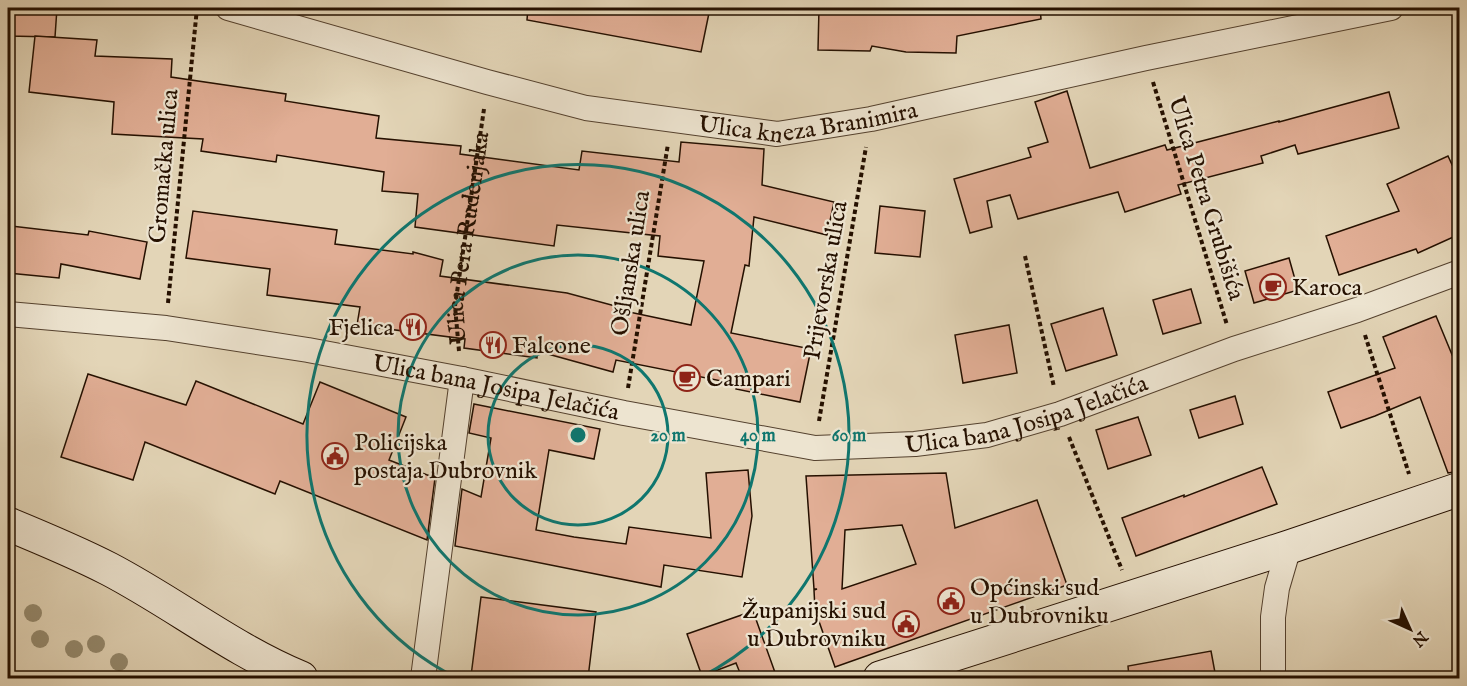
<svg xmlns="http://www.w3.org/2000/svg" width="1467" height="686" viewBox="0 0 1467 686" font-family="'IM FELL English',serif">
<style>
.building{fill:#e1ae95;stroke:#251000;stroke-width:1.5;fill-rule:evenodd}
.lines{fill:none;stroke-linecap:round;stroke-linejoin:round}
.street-casing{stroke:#54412e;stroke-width:26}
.secondary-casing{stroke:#251000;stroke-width:35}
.path{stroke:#251000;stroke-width:4;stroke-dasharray:4.5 3;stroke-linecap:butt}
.street{stroke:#ede4d0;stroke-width:24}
.secondary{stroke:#ede4d0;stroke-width:33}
.tree{fill:#958a6e}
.ring{fill:none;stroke:#0f766e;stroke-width:3}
.labels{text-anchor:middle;stroke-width:4.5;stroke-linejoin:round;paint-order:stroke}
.street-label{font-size:24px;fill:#251000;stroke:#ede4d0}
.poi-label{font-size:24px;fill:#251000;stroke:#ede4d0;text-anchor:start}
.centre{fill:#0f766e;stroke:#ede4d0;stroke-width:3}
.ring-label{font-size:18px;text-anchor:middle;font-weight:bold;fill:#0f766e;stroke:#ede4d0;stroke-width:4.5;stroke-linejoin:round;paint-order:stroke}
</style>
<rect width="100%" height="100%" fill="#e3d5b7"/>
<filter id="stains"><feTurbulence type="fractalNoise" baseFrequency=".00333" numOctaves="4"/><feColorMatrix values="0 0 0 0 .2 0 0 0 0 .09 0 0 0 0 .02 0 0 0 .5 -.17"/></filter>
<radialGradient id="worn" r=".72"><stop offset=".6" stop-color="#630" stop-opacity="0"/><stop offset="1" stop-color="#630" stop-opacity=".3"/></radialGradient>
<g class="building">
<path d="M 8,8 L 57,8 L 55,37 L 8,36 Z"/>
<path d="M 528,8 L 677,8 L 709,13 L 701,52 L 527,20 Z"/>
<path d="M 819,8 L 1040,8 L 1041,19 L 957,36 L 956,53 L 906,52 L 872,46 L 870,51 L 818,50 Z"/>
<path d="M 35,36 L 97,40 L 95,56 L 172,59 L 171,77 L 286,94 L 285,101 L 379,116 L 376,138 L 461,146 L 460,154 L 579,170 L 582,151 L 679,162 L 681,142 L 764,149 L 762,185 L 834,202 L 827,235 L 754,217 L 749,266 L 745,265 L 731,333 L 811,349 L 800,402 L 736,389 L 737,384 L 616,360 L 613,372 L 537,351 L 537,358 L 464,348 L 465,339 L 357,325 L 360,307 L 267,295 L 270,269 L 186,258 L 193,211 L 337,230 L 335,244 L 413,254 L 413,252 L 443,260 L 440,276 L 567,293 L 630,310 L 629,312 L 691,325 L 704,261 L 658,256 L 660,236 L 557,225 L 554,246 L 415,227 L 418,194 L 382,191 L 384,172 L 277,155 L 276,162 L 201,151 L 203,139 L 112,134 L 114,102 L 29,92 Z"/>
<path d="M 1067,91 L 1090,168 L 1165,145 L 1167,150 L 1279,121 L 1279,122 L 1389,92 L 1399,128 L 1298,154 L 1295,145 L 1261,156 L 1263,163 L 1178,185 L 1181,194 L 1125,212 L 1118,192 L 1018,219 L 1010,195 L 987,201 L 992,227 L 970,233 L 954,179 L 1031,157 L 1028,148 L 1048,142 L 1035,102 Z"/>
<path d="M 1448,156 L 1460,182 L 1460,234 L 1418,253 L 1416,249 L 1339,275 L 1326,236 L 1399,211 L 1387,184 Z"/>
<path d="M 880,206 L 925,211 L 920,257 L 875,253 Z"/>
<path d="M 11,226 L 88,235 L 89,231 L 147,242 L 140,279 L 61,264 L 59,278 L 8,273 L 8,254 Z"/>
<path d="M 1289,258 L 1298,290 L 1254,303 L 1245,271 Z"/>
<path d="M 1191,289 L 1201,323 L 1163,334 L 1153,300 Z"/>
<path d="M 1103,308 L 1117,355 L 1066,371 L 1051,324 Z"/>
<path d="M 1436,316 L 1460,374 L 1460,471 L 1448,473 L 1420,397 L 1375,416 L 1341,428 L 1328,392 L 1395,368 L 1383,337 Z"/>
<path d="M 1009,325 L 1017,373 L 963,383 L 955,335 Z"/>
<path d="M 88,374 L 186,405 L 196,381 L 303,424 L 320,382 L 406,417 L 389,460 L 435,478 L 427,540 L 280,481 L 275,494 L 145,442 L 133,480 L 61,457 Z"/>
<path d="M 1235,396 L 1243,424 L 1199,438 L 1190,410 Z"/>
<path d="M 474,404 L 600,429 L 594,459 L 549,450 L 536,530 L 574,537 L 626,544 L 629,527 L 711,538 L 706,473 L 748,470 L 752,516 L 742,577 L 664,565 L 661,587 L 455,546 L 462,489 L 481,497 L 491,438 L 469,433 Z"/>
<path d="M 1138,417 L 1151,455 L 1108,469 L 1096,430 Z"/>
<path d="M 1262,467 L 1277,504 L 1136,556 L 1122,518 L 1184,495 L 1184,497 Z"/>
<path d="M 946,473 L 955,528 L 1037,500 L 1067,585 L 835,667 L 815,610 L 814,590 L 817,589 L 814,589 L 806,476 ZM 902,525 L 916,564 L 842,589 L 845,530 Z"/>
<path d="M 481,597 L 596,612 L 588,678 L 493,678 L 471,676 Z"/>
<path d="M 753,611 L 777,678 L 742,678 L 736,663 L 702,676 L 687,634 Z"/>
<path d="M 1211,651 L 1216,678 L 1129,678 L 1128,666 Z"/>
</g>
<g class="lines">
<defs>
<g id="street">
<path id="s2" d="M 228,8 L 487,82 L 586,108 L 777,134 L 871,119 L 1146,58 L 1391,8"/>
<path id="s3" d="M 8,314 L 166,328 L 308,350 L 462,379 L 624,413 L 815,448 L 915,444 L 987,435 L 1060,414 L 1234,349 L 1357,310 L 1460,272"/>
<path d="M 423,678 L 462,379"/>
<path d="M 1273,678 L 1273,617 L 1277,588 L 1289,547"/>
</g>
<g id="secondary">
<path d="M 8,524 C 42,538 76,552 109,569 C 174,603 233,650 301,678"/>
<path d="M 880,678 L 1289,547 L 1460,489"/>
</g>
</defs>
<use href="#street" class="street-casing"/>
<use href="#secondary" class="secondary-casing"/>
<g class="path">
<path d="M 1153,82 L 1227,325"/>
<path d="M 1025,256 L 1054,387"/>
<path d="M 168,303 L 197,8"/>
<path d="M 1365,335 L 1409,474"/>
<path id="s1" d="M 459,351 L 455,306 L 484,109"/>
<path d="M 8,356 L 8,339"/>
<path d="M 628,388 L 668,144"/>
<path d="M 819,421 L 866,147"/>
<path d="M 1069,437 L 1122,570"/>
</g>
<use href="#street" class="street"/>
<use href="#secondary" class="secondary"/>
</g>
<g class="tree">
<circle cx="33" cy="613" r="9"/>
<circle cx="40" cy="639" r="9"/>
<circle cx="96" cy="644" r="9"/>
<circle cx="74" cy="649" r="9"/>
<circle cx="119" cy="662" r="9"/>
</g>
<g class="ring">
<circle cx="578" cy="435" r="90"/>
<circle cx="578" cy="435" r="180"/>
<path d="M457 678A271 271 0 1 1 699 678"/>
</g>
<defs>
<symbol id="cafe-ring" viewBox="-11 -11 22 22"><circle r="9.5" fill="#ede4d0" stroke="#8f2418" stroke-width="1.5"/><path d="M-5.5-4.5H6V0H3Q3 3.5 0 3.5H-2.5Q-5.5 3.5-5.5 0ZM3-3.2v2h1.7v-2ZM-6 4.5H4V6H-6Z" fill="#8f2418"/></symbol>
<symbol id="restaurant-ring" viewBox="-11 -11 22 22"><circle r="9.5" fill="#ede4d0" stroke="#8f2418" stroke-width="1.5"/><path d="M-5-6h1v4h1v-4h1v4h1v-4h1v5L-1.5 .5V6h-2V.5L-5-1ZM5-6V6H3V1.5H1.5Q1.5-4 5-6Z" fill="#8f2418"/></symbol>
<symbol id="civic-ring" viewBox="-11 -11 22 22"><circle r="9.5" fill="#ede4d0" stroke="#8f2418" stroke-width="1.5"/><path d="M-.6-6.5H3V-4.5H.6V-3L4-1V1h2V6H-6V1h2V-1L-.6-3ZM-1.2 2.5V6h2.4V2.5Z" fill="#8f2418"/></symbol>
</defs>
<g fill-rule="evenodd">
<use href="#cafe-ring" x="1258" y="272" width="30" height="30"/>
<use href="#restaurant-ring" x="398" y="312" width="30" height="30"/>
<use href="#restaurant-ring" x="478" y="330" width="30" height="30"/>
<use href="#cafe-ring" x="672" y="363" width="30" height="30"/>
<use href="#civic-ring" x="320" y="441" width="30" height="30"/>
<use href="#civic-ring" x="936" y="586" width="30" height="30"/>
<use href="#civic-ring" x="891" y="609" width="30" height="30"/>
</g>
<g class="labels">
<g class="street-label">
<text dy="8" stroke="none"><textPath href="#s2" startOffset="596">Ulica kneza Branimira</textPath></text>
<text transform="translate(163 166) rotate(-85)" y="8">Gromačka ulica</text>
<text transform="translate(1207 198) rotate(73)" y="8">Ulica Petra Grubišića</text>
<text dy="8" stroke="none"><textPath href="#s1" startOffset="114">Ulica Pera Rudenjaka</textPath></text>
<text transform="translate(630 263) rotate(-81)" y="8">Ošljanska ulica</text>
<text transform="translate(825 280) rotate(-80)" y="8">Prijevorska ulica</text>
<text dy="8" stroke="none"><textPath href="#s3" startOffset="494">Ulica bana Josipa Jelačića</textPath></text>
<text dy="8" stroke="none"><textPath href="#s3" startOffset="1034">Ulica bana Josipa Jelačića</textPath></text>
</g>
<g class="poi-label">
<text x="1292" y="295">Karoca</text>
<text x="394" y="335" text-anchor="end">Fjelica</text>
<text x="512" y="353">Falcone</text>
<text x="706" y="386">Campari</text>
<text x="354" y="450">Policijska<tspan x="354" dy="28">postaja Dubrovnik</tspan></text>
<text x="970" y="595">Općinski sud<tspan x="970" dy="28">u Dubrovniku</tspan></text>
<text x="886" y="618" text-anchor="end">Županijski sud<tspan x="886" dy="28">u Dubrovniku</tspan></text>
</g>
</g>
<circle cx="578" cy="435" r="9" class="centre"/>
<g class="ring-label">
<text x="668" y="441">20 m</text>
<text x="758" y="441">40 m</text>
<text x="849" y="441">60 m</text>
</g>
<rect width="1467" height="686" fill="none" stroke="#e3d5b7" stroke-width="30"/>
<rect x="9" y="9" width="1449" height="668" fill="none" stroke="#251000" stroke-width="3"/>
<rect x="15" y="15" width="1437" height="656" fill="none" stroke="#251000" stroke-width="1.5"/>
<g transform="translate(1410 629) rotate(135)" stroke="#ede4d0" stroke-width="4.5" paint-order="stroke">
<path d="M0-4.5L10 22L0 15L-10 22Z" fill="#251000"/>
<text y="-9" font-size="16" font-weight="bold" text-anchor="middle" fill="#251000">N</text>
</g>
<rect width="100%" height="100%" filter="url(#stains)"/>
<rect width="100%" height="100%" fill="url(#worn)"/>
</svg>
